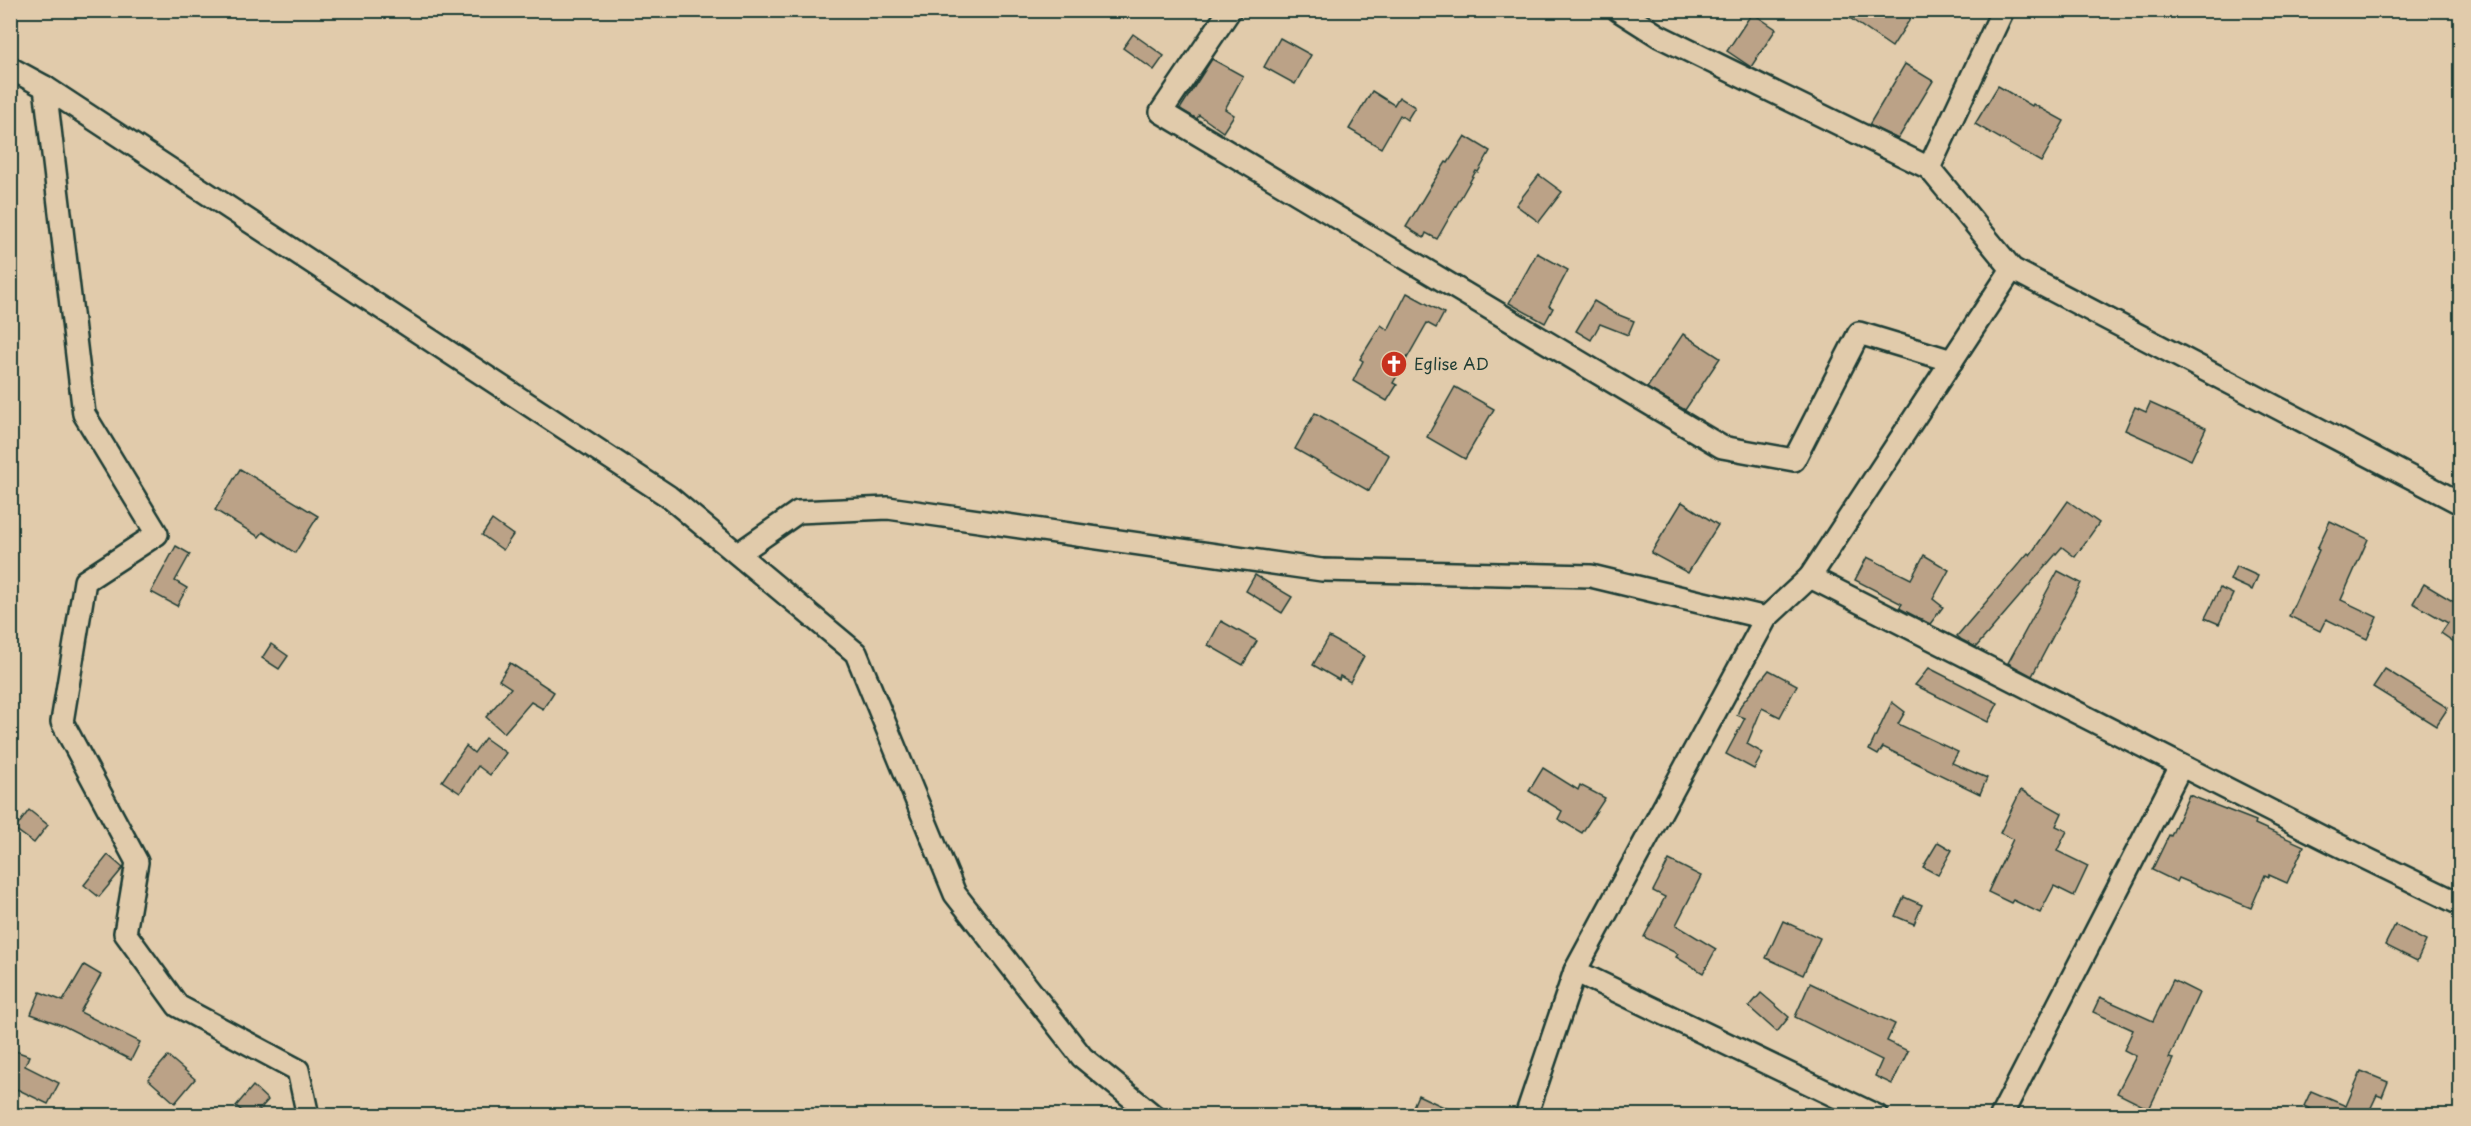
<svg xmlns="http://www.w3.org/2000/svg" width="2471" height="1126" viewBox="0 0 2471 1126" font-family="'Playpen Sans',sans-serif">
<style>
.building{fill:#bba287;stroke:#1f3d34;stroke-width:1.5}
.lines{fill:none;stroke-linecap:round;stroke-linejoin:round}
.minor-casing{stroke:#1f3d34;stroke-width:26}
.minor{stroke:#e1cbab;stroke-width:21}
.labels{text-anchor:middle;stroke-width:5;stroke-linejoin:round;paint-order:stroke}
.poi-label{font-size:16px;fill:#1f3d34;stroke:#e1cbab;text-anchor:start}
</style>
<rect width="100%" height="100%" fill="#e1cbab"/>
<filter id="ink" filterUnits="userSpaceOnUse"><feTurbulence type="fractalNoise" baseFrequency=".0167" numOctaves="2"/><feDisplacementMap in="SourceGraphic" scale="12" xChannelSelector="R" yChannelSelector="G"/><feConvolveMatrix kernelMatrix="1 2 1 2 8 2 1 2 1" color-interpolation-filters="sRGB"/></filter>
<g filter="url(#ink)">
<g class="building">
<path d="M 1838,10 L 1916,10 L 1892,47 Z"/>
<path d="M 1752,13 L 1776,29 L 1751,67 L 1727,51 Z"/>
<path d="M 1133,34 L 1164,56 L 1154,70 L 1123,48 Z"/>
<path d="M 1280,38 L 1311,55 L 1295,84 L 1264,67 Z"/>
<path d="M 1212,59 L 1243,76 L 1225,109 L 1234,115 L 1223,132 L 1199,115 L 1197,119 L 1180,109 Z"/>
<path d="M 1905,64 L 1933,81 L 1898,139 L 1869,125 Z"/>
<path d="M 1998,86 L 2032,106 L 2033,104 L 2064,121 L 2041,162 L 1975,124 Z"/>
<path d="M 1372,91 L 1394,105 L 1399,97 L 1415,107 L 1407,120 L 1400,115 L 1381,148 L 1349,129 Z"/>
<path d="M 1465,136 L 1490,151 L 1478,172 L 1476,171 L 1437,239 L 1426,233 L 1424,238 L 1406,227 L 1430,187 L 1446,162 L 1448,163 Z"/>
<path d="M 1539,175 L 1562,192 L 1539,222 L 1516,205 Z"/>
<path d="M 1537,253 L 1568,270 L 1549,306 L 1553,308 L 1545,323 L 1509,303 Z"/>
<path d="M 1407,293 L 1444,313 L 1436,328 L 1427,323 L 1393,383 L 1397,385 L 1387,401 L 1353,381 L 1363,361 L 1360,359 L 1381,325 L 1388,330 Z"/>
<path d="M 1594,301 L 1614,313 L 1634,321 L 1628,335 L 1600,324 L 1591,340 L 1576,331 Z"/>
<path d="M 1683,334 L 1720,358 L 1685,410 L 1647,388 Z"/>
<path d="M 1455,387 L 1494,409 L 1465,459 L 1427,437 Z"/>
<path d="M 2150,403 L 2206,428 L 2191,460 L 2125,430 L 2135,407 L 2146,412 Z"/>
<path d="M 1315,413 L 1389,455 L 1369,491 L 1295,449 Z"/>
<path d="M 240,469 L 318,516 L 295,553 L 263,532 L 259,537 L 215,510 Z"/>
<path d="M 2068,501 L 2099,523 L 2075,557 L 2062,547 L 1976,647 L 1962,640 L 1957,636 L 2028,553 L 2030,555 Z"/>
<path d="M 1682,502 L 1718,525 L 1688,573 L 1651,553 Z"/>
<path d="M 492,520 L 513,535 L 503,550 L 482,535 Z"/>
<path d="M 2330,521 L 2368,539 L 2341,600 L 2377,617 L 2367,639 L 2326,619 L 2320,631 L 2289,616 L 2319,550 L 2317,549 Z"/>
<path d="M 176,546 L 190,554 L 175,581 L 187,588 L 177,606 L 151,592 Z"/>
<path d="M 1924,555 L 1949,570 L 1933,599 L 1943,607 L 1930,624 L 1899,608 L 1902,604 L 1855,580 L 1867,557 L 1911,579 Z"/>
<path d="M 2236,566 L 2258,576 L 2252,590 L 2230,580 Z"/>
<path d="M 2058,571 L 2081,583 L 2032,676 L 2008,663 Z"/>
<path d="M 1255,575 L 1292,597 L 1282,613 L 1246,591 Z"/>
<path d="M 2424,584 L 2459,605 L 2460,603 L 2460,646 L 2441,633 L 2448,623 L 2413,603 Z"/>
<path d="M 2220,588 L 2233,594 L 2219,624 L 2205,618 Z"/>
<path d="M 1221,621 L 1257,641 L 1243,665 L 1208,645 Z"/>
<path d="M 1329,637 L 1364,656 L 1350,682 L 1340,676 L 1339,680 L 1313,665 Z"/>
<path d="M 271,644 L 288,656 L 279,669 L 262,658 Z"/>
<path d="M 510,663 L 554,692 L 543,709 L 531,702 L 504,733 L 486,717 L 511,688 L 499,680 Z"/>
<path d="M 1929,668 L 1998,703 L 1988,722 L 1915,685 Z"/>
<path d="M 2385,669 L 2448,708 L 2436,726 L 2373,687 Z"/>
<path d="M 1769,670 L 1797,685 L 1780,717 L 1762,708 L 1747,744 L 1763,753 L 1754,769 L 1726,754 L 1745,718 L 1737,715 L 1741,705 Z"/>
<path d="M 1892,702 L 1905,712 L 1898,724 L 1958,752 L 1952,763 L 1987,778 L 1980,794 L 1883,747 L 1878,755 L 1869,750 Z"/>
<path d="M 485,738 L 506,753 L 490,775 L 478,766 L 460,793 L 442,781 L 466,746 L 474,753 Z"/>
<path d="M 1543,768 L 1578,790 L 1580,785 L 1605,798 L 1582,833 L 1558,819 L 1562,811 L 1529,791 Z"/>
<path d="M 2021,790 L 2062,813 L 2056,826 L 2067,831 L 2057,851 L 2088,866 L 2074,896 L 2054,886 L 2040,913 L 2013,900 L 2011,903 L 1988,892 L 2013,839 L 2000,833 Z"/>
<path d="M 2189,795 L 2256,821 L 2255,824 L 2304,846 L 2287,883 L 2269,875 L 2269,877 L 2265,875 L 2251,908 L 2179,878 L 2177,882 L 2152,870 L 2169,835 L 2171,836 Z"/>
<path d="M 29,810 L 48,825 L 34,843 L 15,829 Z"/>
<path d="M 1938,842 L 1952,850 L 1938,875 L 1923,867 Z"/>
<path d="M 108,855 L 123,868 L 99,897 L 84,885 Z"/>
<path d="M 1669,860 L 1701,876 L 1676,925 L 1716,949 L 1703,973 L 1676,957 L 1678,954 L 1644,937 L 1665,897 L 1653,891 Z"/>
<path d="M 1904,897 L 1922,905 L 1914,924 L 1895,916 Z"/>
<path d="M 1783,921 L 1820,938 L 1803,975 L 1766,958 Z"/>
<path d="M 2395,925 L 2426,941 L 2417,961 L 2385,945 Z"/>
<path d="M 84,965 L 101,975 L 80,1012 L 140,1042 L 131,1060 L 64,1026 L 31,1014 L 40,992 L 63,1001 Z"/>
<path d="M 2173,980 L 2199,993 L 2169,1058 L 2173,1059 L 2149,1109 L 2117,1093 L 2136,1056 L 2124,1050 L 2133,1030 L 2093,1012 L 2100,997 L 2153,1021 Z"/>
<path d="M 1810,983 L 1895,1024 L 1887,1041 L 1908,1051 L 1892,1084 L 1875,1076 L 1882,1060 L 1795,1017 Z"/>
<path d="M 1761,993 L 1789,1017 L 1777,1032 L 1749,1007 Z"/>
<path d="M 10,1049 L 29,1056 L 25,1066 L 59,1083 L 48,1104 L 17,1089 L 13,1100 L 10,1100 Z"/>
<path d="M 168,1056 L 195,1079 L 175,1103 L 148,1079 Z"/>
<path d="M 2361,1071 L 2388,1082 L 2382,1097 L 2377,1095 L 2367,1116 L 2323,1116 L 2304,1106 L 2311,1091 L 2346,1106 Z"/>
<path d="M 253,1086 L 268,1100 L 254,1116 L 248,1116 L 236,1106 Z"/>
<path d="M 1418,1095 L 1463,1116 L 1409,1116 Z"/>
</g>
<g class="lines">
<defs>
<g id="minor">
<path d="M 1230,10 L 1161,112 L 1722,447 L 1794,460 L 1859,333 L 1952,361"/>
<path d="M 1618,10 L 1659,36 L 1929,168"/>
<path d="M 2003,10 L 1929,168 L 2012,269"/>
<path d="M 10,68 L 45,87 L 668,496 L 856,653 L 955,894 L 1082,1057 L 1154,1116"/>
<path d="M 45,87 L 84,414 L 157,534 L 85,581 L 62,722 L 137,862 L 125,933 L 178,1006 L 298,1070 L 308,1116"/>
<path d="M 2460,503 L 2012,269 L 1810,577 L 2326,839 L 2460,904"/>
<path d="M 738,554 L 798,512 L 888,508 L 1322,570 L 1591,576 L 1766,618"/>
<path d="M 1810,577 L 1766,618 L 1575,971 L 1877,1116"/>
<path d="M 1526,1116 L 1575,971"/>
<path d="M 2001,1116 L 2181,766"/>
</g>
</defs>
<use href="#minor" class="minor-casing"/>
<use href="#minor" class="minor"/>
</g>
</g>
<defs>
<symbol id="church-disc" viewBox="-11 -11 22 22"><circle r="9.5" fill="#c8321e" stroke="#e1cbab"/><path d="M-1.2-6h2.4v3.5h3.3v2.4h-3.3V6h-2.4V-.1h-3.3v-2.4h3.3Z" fill="#fff"/></symbol>
</defs>
<g fill-rule="evenodd">
<use href="#church-disc" x="1379" y="349" width="30" height="30"/>
</g>
<g class="labels">
<g class="poi-label">
<text x="1414" y="370">Eglise AD</text>
</g>
</g>
<rect width="2471" height="1126" fill="none" stroke="#e1cbab" stroke-width="36"/>
<rect x="18" y="18" width="2435" height="1090" fill="none" stroke="#1f3d34" stroke-width="2" filter="url(#ink)"/>
</svg>
